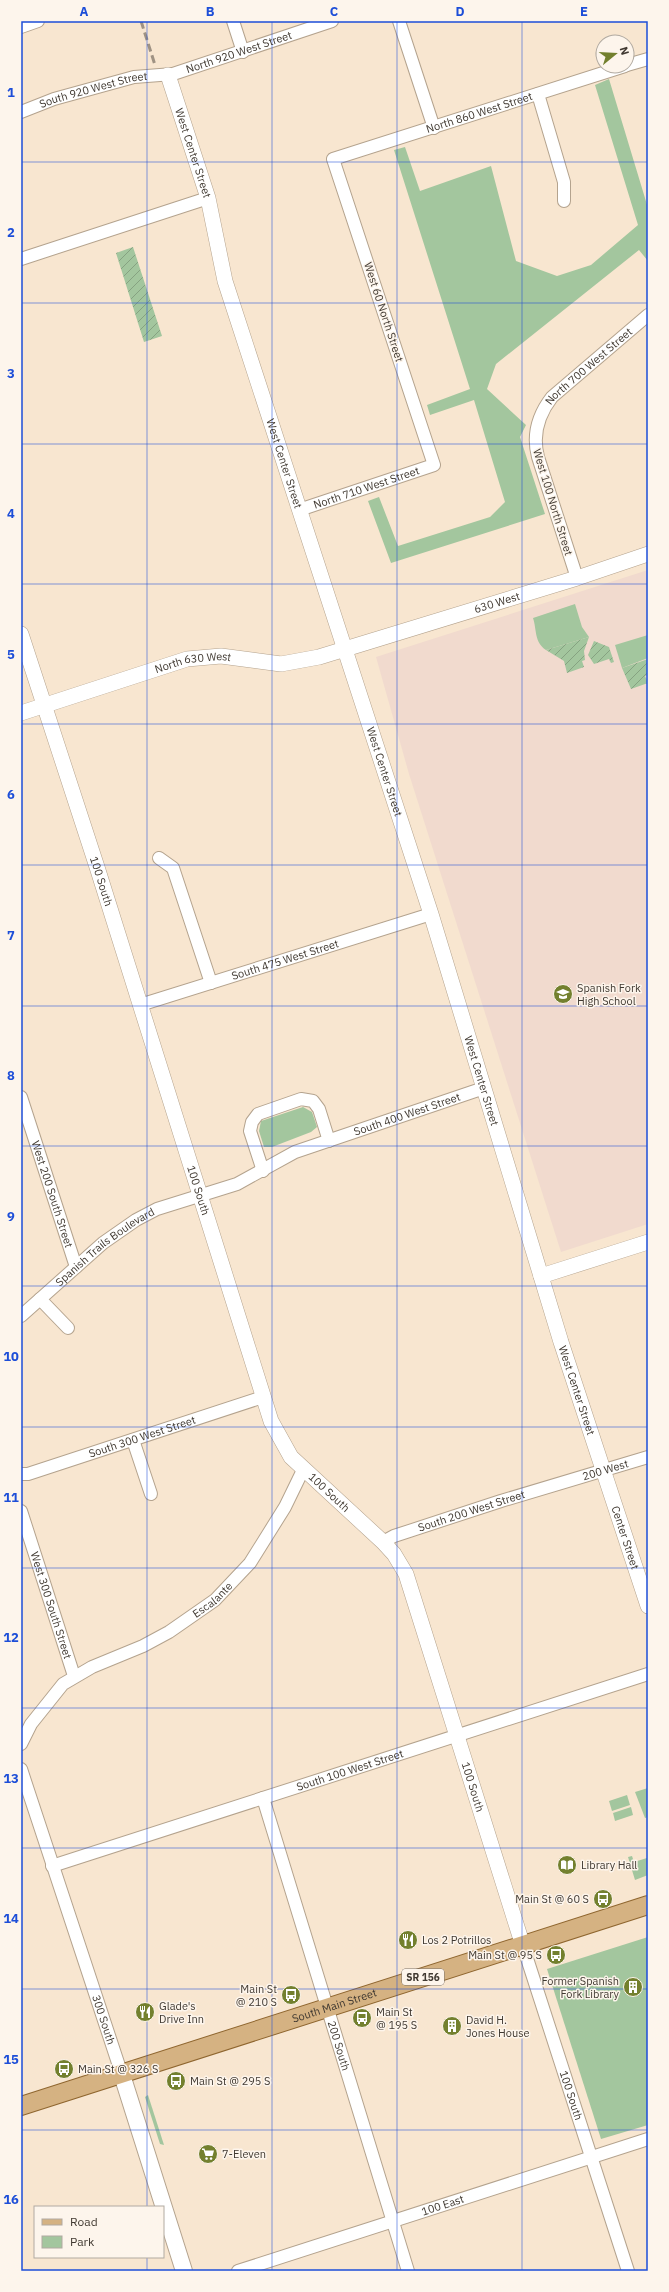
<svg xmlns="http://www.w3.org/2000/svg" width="669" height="2292" viewBox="0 0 669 2292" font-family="'IBM Plex Sans',sans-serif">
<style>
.education{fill:#f1dace}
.green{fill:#a3c69e}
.garden{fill:url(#garden-furrows)}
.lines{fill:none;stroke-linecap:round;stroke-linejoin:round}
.minor-casing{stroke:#b4a38e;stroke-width:14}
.tertiary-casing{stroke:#b4a38e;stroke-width:16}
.secondary-casing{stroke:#b4a38e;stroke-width:18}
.primary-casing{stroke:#8f662f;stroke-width:20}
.minor{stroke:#fff;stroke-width:12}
.tertiary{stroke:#fff;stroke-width:15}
.secondary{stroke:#fff;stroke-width:16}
.primary{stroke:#d5b282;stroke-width:18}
.rail{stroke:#9f9283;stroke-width:3;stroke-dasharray:8 4;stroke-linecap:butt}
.grid{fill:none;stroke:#1d4ed8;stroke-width:1;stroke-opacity:0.55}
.labels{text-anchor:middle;stroke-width:3;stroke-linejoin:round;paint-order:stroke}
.shield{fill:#fdf5ec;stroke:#797169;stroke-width:1}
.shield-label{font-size:10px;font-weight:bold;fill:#403931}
.street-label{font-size:11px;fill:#403931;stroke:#fdf5ec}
.poi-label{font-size:11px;fill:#403931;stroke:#fdf5ec;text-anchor:start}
.neatline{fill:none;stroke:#1d4ed8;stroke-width:1.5}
.grid-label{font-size:13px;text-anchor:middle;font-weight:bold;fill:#1d4ed8}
</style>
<defs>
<pattern id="garden-furrows" width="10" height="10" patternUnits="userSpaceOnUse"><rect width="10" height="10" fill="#a3c69e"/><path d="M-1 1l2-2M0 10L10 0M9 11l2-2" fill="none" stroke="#86a281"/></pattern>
</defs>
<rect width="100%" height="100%" fill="#f8e6d0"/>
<path class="education" d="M 648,570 L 648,1224 L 561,1252 L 409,774 L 376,657 Z"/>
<g class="green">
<path d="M 609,79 L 648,208 L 648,261 L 639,250 L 496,364 L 487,389 L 526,425 L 520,437 L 545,514 L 391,563 L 368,501 L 379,497 L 398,546 L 490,517 L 505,502 L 474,400 L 430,415 L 427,405 L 470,389 L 394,150 L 405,147 L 420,191 L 491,166 L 516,261 L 557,276 L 591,265 L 638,225 L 595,85 Z"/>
<path d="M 575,604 L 582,627 L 589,637 L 546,650 C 534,642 537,630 533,618 Z"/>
<path d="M 648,635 L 648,658 L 622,668 L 615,645 Z"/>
<path d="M 303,1107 L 312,1112 L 317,1127 L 311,1132 L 272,1147 L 264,1147 L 259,1131 L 261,1121 Z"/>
<path d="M 648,1788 L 648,1817 L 645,1818 L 635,1792 Z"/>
<path d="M 627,1795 L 630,1805 L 612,1811 L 609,1801 Z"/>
<path d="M 631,1807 L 633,1815 L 615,1821 L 613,1813 Z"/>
<path d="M 632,1856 L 634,1862 L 647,1858 L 648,1875 L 635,1880 L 628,1857 Z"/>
<path d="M 648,1937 L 648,2125 L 601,2139 L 547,1969 Z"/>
<path d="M 148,2095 L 164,2145 L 160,2144 L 145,2097 Z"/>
</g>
<g class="garden">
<path d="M 133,247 L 162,336 L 144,342 L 116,253 Z"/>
<path d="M 589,637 L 584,651 L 585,660 L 582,661 L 584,667 L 567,673 L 564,661 L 546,650 Z"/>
<path d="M 594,641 L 609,647 L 614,662 L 611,663 L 609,659 L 594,664 L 588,655 Z"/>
<path d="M 648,659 L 648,675 L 645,676 L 648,683 L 631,689 L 622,668 Z"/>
</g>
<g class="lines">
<defs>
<g id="minor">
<path d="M 233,21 L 243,52"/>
<path d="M 399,21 L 434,128"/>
<path d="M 21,27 L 38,21"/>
<path d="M 627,65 L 648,59"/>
<path d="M 538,94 L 564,182 L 564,201"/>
<path id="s1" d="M 21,112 L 54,99 L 134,77 L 173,74 L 332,21"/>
<path d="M 21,259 L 208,198"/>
<path id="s2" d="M 299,510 L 434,465 L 333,159 L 625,66"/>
<path id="s3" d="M 577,578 L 538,457 C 532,434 538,415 552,397 L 648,315"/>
<path d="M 159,858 L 173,868 L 211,983"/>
<path id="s4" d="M 140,1005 L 431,914"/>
<path id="s5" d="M 21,1097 L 76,1267"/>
<path d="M 263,1171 L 250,1131 L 252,1122 L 258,1114 L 301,1099 L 313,1101 L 319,1109 L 329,1141"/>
<path d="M 40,1299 L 68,1328"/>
<path id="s6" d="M 21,1316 L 103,1243 L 136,1220 L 157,1209 L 237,1184 L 295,1152 L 484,1088"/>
<path d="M 133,1440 L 151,1494"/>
<path id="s7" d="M 21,1474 L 28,1474 L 263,1397"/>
<path id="s8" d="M 21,1511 L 74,1676"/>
<path id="s9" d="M 383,1542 L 394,1536 L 501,1501 L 648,1457"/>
<path id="s10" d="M 21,1744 L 31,1724 L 63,1684 L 92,1667 L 143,1646 L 169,1632 L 215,1600 L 250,1563 L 285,1507 L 303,1470"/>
<path id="s11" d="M 21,1769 L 122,2075"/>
<path id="s12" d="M 263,1798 L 408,2271"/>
<path id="s13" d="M 52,1866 L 648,1674"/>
<path id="s14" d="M 523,1946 L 628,2271"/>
<path id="s15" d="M 238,2271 L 648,2139"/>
</g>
<g id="tertiary">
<path id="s16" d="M 168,75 L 208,198 L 225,281 L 431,914 L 561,1342 L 648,1606"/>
<path id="s17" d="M 21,634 L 97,867 L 271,1421 L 291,1457 L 383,1542 L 394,1554 L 406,1574 L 523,1946"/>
<path id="s18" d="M 21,713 L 187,659 L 221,656 L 281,664 L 319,657 L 577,578 L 648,554"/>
<path d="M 541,1276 L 648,1242"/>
</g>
<path id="secondary" d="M 122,2075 L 184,2271"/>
<g id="primary">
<path id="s19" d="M 21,2106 L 648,1905"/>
</g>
</defs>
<use href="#minor" class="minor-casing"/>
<use href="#tertiary" class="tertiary-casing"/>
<use href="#secondary" class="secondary-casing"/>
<use href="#primary" class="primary-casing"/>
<use href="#minor" class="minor"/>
<use href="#tertiary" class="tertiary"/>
<use href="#secondary" class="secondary"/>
<use href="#primary" class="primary"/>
<path class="rail" d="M 141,21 L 155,65"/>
</g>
<path class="grid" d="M 147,21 L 147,2207M 272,21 L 272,2271M 397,21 L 397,2271M 522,21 L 522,2271M 21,162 L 648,162M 21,303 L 648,303M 21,444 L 648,444M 21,584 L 648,584M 21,724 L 648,724M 21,865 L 648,865M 21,1006 L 648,1006M 21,1146 L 648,1146M 21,1286 L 648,1286M 21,1427 L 648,1427M 21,1568 L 648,1568M 21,1708 L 648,1708M 21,1848 L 648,1848M 21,1989 L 648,1989M 21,2130 L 648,2130M 147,2257 L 147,2271"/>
<defs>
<symbol id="school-disc" viewBox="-11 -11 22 22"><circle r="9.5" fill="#73802e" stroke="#fdf5ec"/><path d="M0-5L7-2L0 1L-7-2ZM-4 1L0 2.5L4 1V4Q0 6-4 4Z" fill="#fff"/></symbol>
<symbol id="library-disc" viewBox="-11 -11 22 22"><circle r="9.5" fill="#73802e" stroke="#fdf5ec"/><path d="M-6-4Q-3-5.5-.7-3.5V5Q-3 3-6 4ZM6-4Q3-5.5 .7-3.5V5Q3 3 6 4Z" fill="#fff"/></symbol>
<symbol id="bus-disc" viewBox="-11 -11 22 22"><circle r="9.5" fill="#73802e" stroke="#fdf5ec"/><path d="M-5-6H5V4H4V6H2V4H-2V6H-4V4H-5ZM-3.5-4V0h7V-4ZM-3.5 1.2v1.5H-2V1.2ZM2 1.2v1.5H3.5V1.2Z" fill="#fff"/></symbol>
<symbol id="restaurant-disc" viewBox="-11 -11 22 22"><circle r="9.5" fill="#73802e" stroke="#fdf5ec"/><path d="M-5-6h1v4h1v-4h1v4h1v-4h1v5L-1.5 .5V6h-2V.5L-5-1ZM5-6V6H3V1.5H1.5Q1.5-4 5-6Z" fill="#fff"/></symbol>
<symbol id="building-disc" viewBox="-11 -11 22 22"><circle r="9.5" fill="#73802e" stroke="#fdf5ec"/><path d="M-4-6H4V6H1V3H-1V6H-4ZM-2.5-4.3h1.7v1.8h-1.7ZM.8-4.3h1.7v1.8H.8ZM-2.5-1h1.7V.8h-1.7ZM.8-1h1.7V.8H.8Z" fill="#fff"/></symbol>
<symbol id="supermarket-disc" viewBox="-11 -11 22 22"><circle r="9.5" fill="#73802e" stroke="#fdf5ec"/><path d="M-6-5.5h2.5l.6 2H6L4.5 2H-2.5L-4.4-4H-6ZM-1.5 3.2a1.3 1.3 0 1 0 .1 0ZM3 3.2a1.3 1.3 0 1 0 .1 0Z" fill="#fff"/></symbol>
</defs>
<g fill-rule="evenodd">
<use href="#school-disc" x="552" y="983" width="22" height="22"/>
<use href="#library-disc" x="556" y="1854" width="22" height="22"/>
<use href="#bus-disc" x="592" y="1888" width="22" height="22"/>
<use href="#restaurant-disc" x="397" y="1929" width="22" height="22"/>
<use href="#bus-disc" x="545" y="1944" width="22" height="22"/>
<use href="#building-disc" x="622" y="1976" width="22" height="22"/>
<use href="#bus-disc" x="280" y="1984" width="22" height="22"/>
<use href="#restaurant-disc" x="134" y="2001" width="22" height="22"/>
<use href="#bus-disc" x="351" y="2007" width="22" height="22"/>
<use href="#building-disc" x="441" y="2015" width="22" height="22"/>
<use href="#bus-disc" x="53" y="2058" width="22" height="22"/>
<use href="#bus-disc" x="165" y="2070" width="22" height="22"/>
<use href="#supermarket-disc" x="197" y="2143" width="22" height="22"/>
</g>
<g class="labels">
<rect class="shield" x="402" y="1969" width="42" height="16" rx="3"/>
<g class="shield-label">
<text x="423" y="1981">SR 156</text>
</g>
<g class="street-label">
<text dy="4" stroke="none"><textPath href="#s1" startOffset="227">North 920 West Street</textPath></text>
<text dy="4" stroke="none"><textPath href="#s1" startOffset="76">South 920 West Street</textPath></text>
<text dy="4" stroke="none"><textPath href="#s2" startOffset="618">North 860 West Street</textPath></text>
<text dy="4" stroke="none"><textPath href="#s16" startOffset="82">West Center Street</textPath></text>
<text transform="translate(384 312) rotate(72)" y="4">West 60 North Street</text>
<text dy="4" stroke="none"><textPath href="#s3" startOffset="239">North 700 West Street</textPath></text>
<text dy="4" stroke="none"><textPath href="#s16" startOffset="406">West Center Street</textPath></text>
<text dy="4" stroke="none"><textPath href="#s2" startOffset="71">North 710 West Street</textPath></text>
<text transform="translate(553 502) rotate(73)" y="4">West 100 North Street</text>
<text dy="4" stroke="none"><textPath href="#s18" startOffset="494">630 West</textPath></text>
<text dy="4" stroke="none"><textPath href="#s18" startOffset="180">North 630 West</textPath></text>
<text dy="4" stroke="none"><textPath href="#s16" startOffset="730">West Center Street</textPath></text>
<text dy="4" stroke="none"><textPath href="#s17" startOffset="260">100 South</textPath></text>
<text dy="4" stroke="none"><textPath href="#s4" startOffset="152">South 475 West Street</textPath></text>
<text dy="4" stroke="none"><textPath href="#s16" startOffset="1054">West Center Street</textPath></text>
<text dy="4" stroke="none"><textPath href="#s6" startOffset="442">South 400 West Street</textPath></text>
<text dy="4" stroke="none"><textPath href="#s17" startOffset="584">100 South</textPath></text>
<text dy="4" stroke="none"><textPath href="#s5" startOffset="102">West 200 South Street</textPath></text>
<text dy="4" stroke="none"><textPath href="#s6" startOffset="109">Spanish Trails Boulevard</textPath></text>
<text dy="4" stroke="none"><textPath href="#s16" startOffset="1378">West Center Street</textPath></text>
<text dy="4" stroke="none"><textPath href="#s7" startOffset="127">South 300 West Street</textPath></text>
<text dy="4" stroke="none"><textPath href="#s9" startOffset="234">200 West</textPath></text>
<text dy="4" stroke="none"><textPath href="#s17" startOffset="919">100 South</textPath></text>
<text dy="4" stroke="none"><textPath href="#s9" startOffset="94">South 200 West Street</textPath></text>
<text dy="4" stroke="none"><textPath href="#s16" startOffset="1533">Center Street</textPath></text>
<text dy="4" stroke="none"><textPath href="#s10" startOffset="246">Escalante</textPath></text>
<text dy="4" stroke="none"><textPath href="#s8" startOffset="99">West 300 South Street</textPath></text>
<text dy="4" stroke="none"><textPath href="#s13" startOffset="313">South 100 West Street</textPath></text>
<text dy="4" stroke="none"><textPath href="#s17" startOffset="1255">100 South</textPath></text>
<text dy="4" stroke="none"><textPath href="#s19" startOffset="329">South Main Street</textPath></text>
<text dy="4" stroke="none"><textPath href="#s11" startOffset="264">300 South</textPath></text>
<text dy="4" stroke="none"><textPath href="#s12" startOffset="259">200 South</textPath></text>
<text dy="4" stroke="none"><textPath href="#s14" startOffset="157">100 South</textPath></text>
<text dy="4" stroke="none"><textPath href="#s15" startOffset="215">100 East</textPath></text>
</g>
<g class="poi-label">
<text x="577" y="992">Spanish Fork<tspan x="577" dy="13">High School</tspan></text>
<text x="581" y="1869">Library Hall</text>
<text x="589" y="1903" text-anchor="end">Main St @ 60 S</text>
<text x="422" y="1944">Los 2 Potrillos</text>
<text x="542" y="1959" text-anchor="end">Main St @ 95 S</text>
<text x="619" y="1985" text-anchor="end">Former Spanish<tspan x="619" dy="13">Fork Library</tspan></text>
<text x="277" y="1993" text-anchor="end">Main St<tspan x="277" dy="13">@ 210 S</tspan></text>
<text x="159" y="2010">Glade's<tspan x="159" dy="13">Drive Inn</tspan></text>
<text x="376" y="2016">Main St<tspan x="376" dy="13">@ 195 S</tspan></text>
<text x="466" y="2024">David H.<tspan x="466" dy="13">Jones House</tspan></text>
<text x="78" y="2073">Main St @ 326 S</text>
<text x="190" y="2085">Main St @ 295 S</text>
<text x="222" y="2158">7-Eleven</text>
</g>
</g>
<rect width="669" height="2292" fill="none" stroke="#fdf5ec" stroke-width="44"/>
<rect x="34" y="2206" width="130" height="52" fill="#fdf5ec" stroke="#b1aaa1"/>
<rect x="42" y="2219" width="20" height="6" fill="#d5b282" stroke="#b1aaa1"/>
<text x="70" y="2226" font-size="12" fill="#403931">Road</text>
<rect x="42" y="2236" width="20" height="12" fill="#a3c69e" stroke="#b1aaa1"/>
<text x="70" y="2246" font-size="12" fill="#403931">Park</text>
<g transform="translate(615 54) rotate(72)"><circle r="19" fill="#fdf5ec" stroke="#b1aaa1"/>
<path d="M0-3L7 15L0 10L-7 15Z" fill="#73802e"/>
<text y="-6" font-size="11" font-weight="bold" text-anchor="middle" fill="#403931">N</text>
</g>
<rect x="22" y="22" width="625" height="2248" class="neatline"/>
<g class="grid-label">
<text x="84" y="16">A</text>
<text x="210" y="16">B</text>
<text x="334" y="16">C</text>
<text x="460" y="16">D</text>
<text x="584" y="16">E</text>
<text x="11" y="97">1</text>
<text x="11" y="237">2</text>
<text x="11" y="378">3</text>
<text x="11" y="518">4</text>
<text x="11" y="659">5</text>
<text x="11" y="799">6</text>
<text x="11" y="940">7</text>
<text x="11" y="1080">8</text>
<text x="11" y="1221">9</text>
<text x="11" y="1361">10</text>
<text x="11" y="1502">11</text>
<text x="11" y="1642">12</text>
<text x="11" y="1783">13</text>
<text x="11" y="1923">14</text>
<text x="11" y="2064">15</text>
<text x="11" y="2204">16</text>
</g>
</svg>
